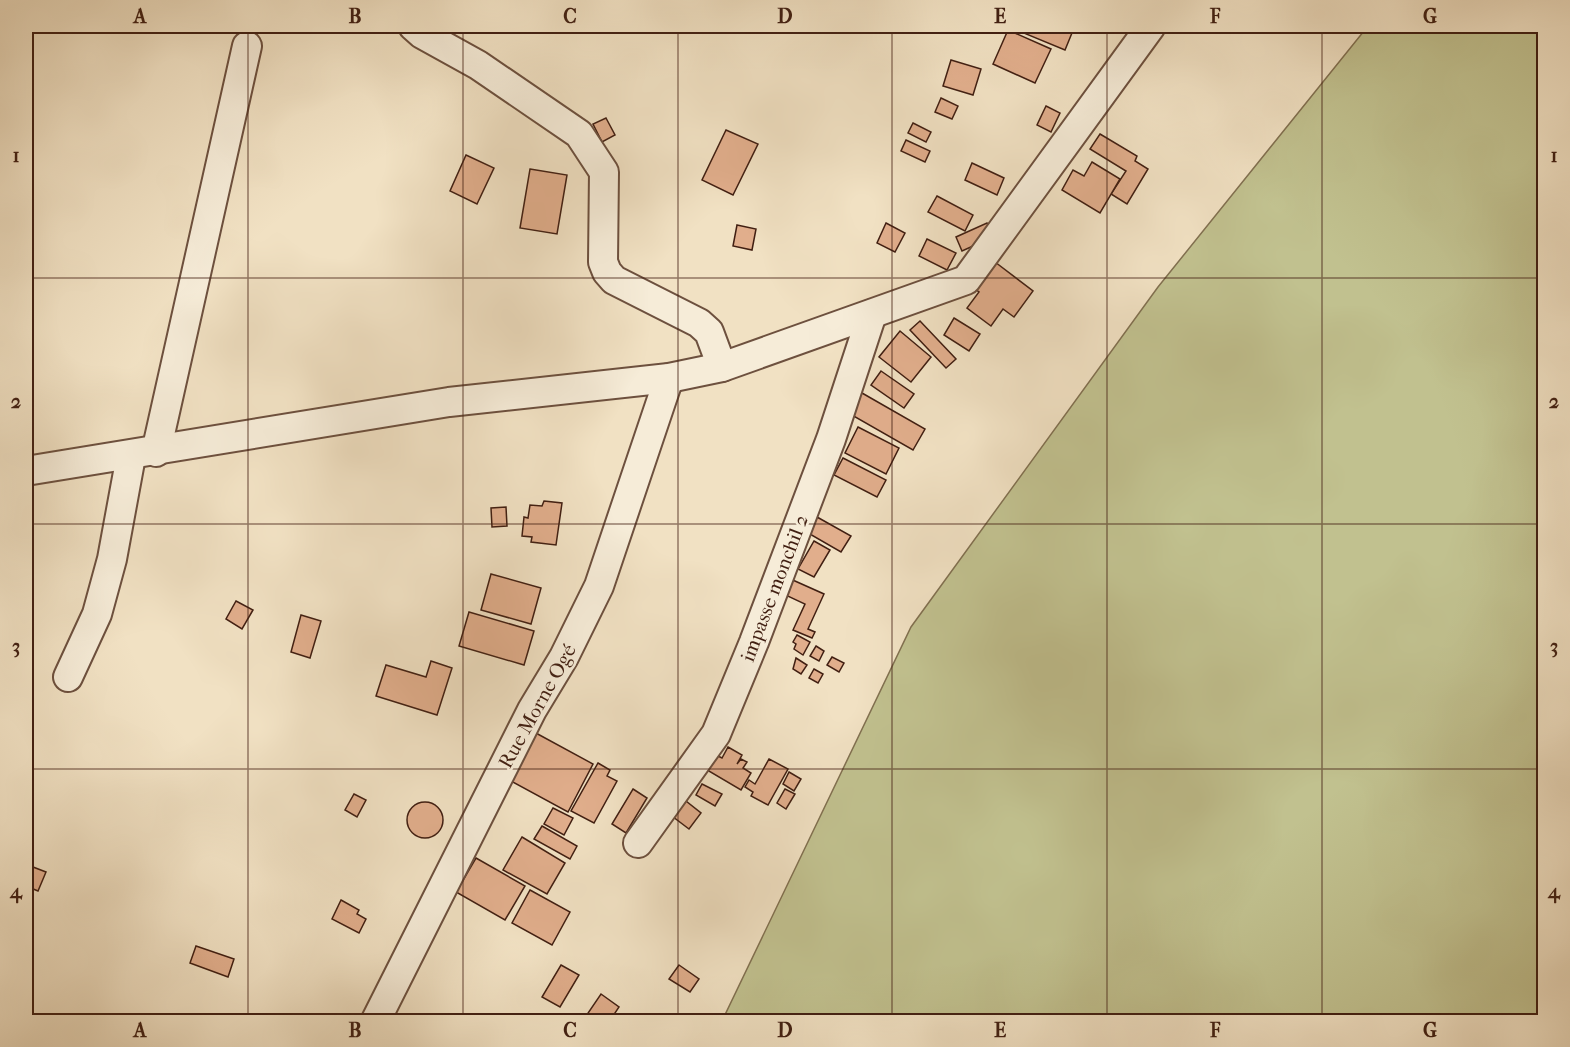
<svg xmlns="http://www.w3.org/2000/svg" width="1570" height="1047" viewBox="0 0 1570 1047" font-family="'IM FELL French Canon',serif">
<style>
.green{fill:#c1c18f;stroke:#817050;stroke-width:1.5}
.building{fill:#e1ae8c;stroke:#411f12;stroke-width:1.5}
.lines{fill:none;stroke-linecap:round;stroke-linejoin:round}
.minor-casing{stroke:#6d503e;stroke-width:32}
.minor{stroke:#f6ecd8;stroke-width:28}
.grid{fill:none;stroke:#411f12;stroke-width:1.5;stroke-opacity:0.55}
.labels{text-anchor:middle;stroke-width:5;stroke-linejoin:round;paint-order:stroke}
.street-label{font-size:20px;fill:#411f12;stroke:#f6ecd8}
.neatline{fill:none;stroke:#411f12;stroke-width:2}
.grid-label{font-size:20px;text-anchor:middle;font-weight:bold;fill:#411f12}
</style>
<rect width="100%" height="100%" fill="#f1e1c3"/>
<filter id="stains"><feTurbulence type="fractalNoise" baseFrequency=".00333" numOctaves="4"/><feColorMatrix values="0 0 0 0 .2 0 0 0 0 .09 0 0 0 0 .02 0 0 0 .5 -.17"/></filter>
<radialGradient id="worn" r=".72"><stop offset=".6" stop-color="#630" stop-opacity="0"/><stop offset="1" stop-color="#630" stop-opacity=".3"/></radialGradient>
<path class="green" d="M 1368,26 L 1544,26 L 1544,1021 L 722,1021 L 911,627 L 1158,287 Z"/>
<g class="building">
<path d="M 1007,26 L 1067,26 L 1074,28 L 1065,50 Z"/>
<path d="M 1008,30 L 1051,49 L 1035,83 L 993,64 Z"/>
<path d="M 951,60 L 981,69 L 973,95 L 943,86 Z"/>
<path d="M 941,98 L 958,106 L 952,119 L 935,112 Z"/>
<path d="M 1046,106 L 1060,113 L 1051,132 L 1037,125 Z"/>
<path d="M 606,118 L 615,135 L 602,142 L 593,124 Z"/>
<path d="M 913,123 L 931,132 L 926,142 L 908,133 Z"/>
<path d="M 726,130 L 758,144 L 733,195 L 702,180 Z"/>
<path d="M 1100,134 L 1137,156 L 1135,161 L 1148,169 L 1127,204 L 1111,194 L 1126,171 L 1090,149 Z"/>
<path d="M 906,140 L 930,151 L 925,162 L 901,151 Z"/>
<path d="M 466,155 L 494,168 L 477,204 L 450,191 Z"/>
<path d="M 1092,162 L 1120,179 L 1100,213 L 1062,190 L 1073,170 L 1084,176 Z"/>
<path d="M 972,163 L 1004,178 L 997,195 L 965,180 Z"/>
<path d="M 530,169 L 567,175 L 557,234 L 520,228 Z"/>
<path d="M 937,196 L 973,215 L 965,231 L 928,212 Z"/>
<path d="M 886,223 L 905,233 L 895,252 L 877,243 Z"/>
<path d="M 987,223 L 993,237 L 962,251 L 956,237 Z"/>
<path d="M 737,225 L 756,229 L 752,250 L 733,246 Z"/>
<path d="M 927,239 L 956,253 L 947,270 L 919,256 Z"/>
<path d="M 995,262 L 1033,291 L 1014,317 L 1003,309 L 991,326 L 967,308 L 979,292 L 975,289 Z"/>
<path d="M 954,318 L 980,334 L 969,351 L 944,335 Z"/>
<path d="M 920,321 L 956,359 L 946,368 L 910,330 Z"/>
<path d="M 900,331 L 931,357 L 911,382 L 879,357 Z"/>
<path d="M 881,371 L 914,394 L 904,408 L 871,385 Z"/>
<path d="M 862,393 L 925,429 L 913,450 L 850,414 Z"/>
<path d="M 858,427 L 899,448 L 886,474 L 845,453 Z"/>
<path d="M 843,458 L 886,480 L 877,497 L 834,475 Z"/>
<path d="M 544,501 L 562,503 L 556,545 L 531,542 L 532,537 L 522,536 L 524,517 L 528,518 L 530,505 L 542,506 Z"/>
<path d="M 506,507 L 507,526 L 492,527 L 491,508 Z"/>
<path d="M 817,517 L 851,536 L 841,552 L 808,533 Z"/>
<path d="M 814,541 L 830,550 L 814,577 L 798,569 Z"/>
<path d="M 491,574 L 541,588 L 531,624 L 481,610 Z"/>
<path d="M 786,577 L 824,594 L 808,629 L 815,632 L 812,638 L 793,630 L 805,604 L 779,592 Z"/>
<path d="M 236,601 L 253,610 L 242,629 L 226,619 Z"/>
<path d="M 469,612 L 534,631 L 524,665 L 459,646 Z"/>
<path d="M 301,615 L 321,621 L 310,658 L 291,652 Z"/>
<path d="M 797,635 L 810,642 L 803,655 L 794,649 L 796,644 L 793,642 Z"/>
<path d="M 816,646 L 824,651 L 819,661 L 810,656 Z"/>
<path d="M 832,657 L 844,663 L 839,672 L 827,665 Z"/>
<path d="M 796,658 L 807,665 L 801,674 L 793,669 Z"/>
<path d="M 431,661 L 452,668 L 437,715 L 376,696 L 386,665 L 426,677 Z"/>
<path d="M 814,669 L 823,674 L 818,683 L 809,678 Z"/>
<path d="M 534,732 L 593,764 L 568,812 L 509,780 Z"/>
<path d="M 728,747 L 742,755 L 737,764 L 741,759 L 747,762 L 743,768 L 751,773 L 741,790 L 702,767 L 710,752 L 722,758 Z"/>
<path d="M 769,759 L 788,769 L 768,805 L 751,796 L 753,792 L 745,787 L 749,780 L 755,784 Z"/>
<path d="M 598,763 L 610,770 L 607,776 L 617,781 L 594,823 L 571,811 Z"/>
<path d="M 789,772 L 801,779 L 794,791 L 783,784 Z"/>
<path d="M 702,784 L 722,794 L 715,806 L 696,795 Z"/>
<path d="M 633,789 L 647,798 L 626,833 L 612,824 Z"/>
<path d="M 785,789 L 795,794 L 786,809 L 777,803 Z"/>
<path d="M 672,790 L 701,813 L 689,829 L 664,810 Z"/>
<path d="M 354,794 L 366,800 L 357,817 L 345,810 Z"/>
<circle cx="425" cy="820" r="18"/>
<path d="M 553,808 L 573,818 L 564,835 L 544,824 Z"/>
<path d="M 542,826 L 577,846 L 570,859 L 534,839 Z"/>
<path d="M 522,837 L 565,863 L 547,894 L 503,870 Z"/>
<path d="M 476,858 L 525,886 L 505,920 L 456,892 Z"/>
<path d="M 33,867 L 46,872 L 38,891 L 26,886 Z"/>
<path d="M 530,890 L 570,912 L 552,945 L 512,923 Z"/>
<path d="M 341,900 L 359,910 L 357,914 L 366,919 L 359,933 L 332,919 Z"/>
<path d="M 196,946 L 234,959 L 228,977 L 190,963 Z"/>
<path d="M 561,965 L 579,975 L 560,1007 L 542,997 Z"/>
<path d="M 679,965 L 699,979 L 690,992 L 669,979 Z"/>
<path d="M 601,994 L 619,1007 L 609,1022 L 582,1022 Z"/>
</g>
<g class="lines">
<defs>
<g id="minor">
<path d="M 413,26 L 422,34 L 478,65 L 579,134 L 604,172 L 603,262 L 607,272 L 614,280 L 699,323 L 709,332 L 722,367"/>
<path d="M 156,452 L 247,46"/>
<path d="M 26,471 L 449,402 L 669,378 L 722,367 L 966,280 L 1151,26"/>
<path d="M 68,677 L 97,614 L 112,559 L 131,456"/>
<path d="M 638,843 L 716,734 L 754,642 L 831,439 L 872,314"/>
<path d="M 375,1022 L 532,710 L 564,657 L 599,586 L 669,378"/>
</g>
</defs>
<use href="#minor" class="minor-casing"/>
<use href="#minor" class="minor"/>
</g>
<path class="grid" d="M 248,26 L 248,1022M 463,26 L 463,1022M 678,26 L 678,1022M 892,26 L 892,1022M 1107,26 L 1107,1022M 1322,26 L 1322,1022M 26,278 L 1544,278M 26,524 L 1544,524M 26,769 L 1544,769"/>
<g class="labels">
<g class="street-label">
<text transform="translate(774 588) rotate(-69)" y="7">impasse monchil 2</text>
<text transform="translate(537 706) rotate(-61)" y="7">Rue Morne Ogé</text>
</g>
</g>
<rect width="1570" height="1047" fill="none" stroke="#f1e1c3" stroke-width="66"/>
<rect x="33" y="33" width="1504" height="981" class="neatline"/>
<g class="grid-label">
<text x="140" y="23">A</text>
<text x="355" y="23">B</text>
<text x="570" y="23">C</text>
<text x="785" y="23">D</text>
<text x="1000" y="23">E</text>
<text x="1215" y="23">F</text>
<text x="1430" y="23">G</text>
<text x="16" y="162">1</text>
<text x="1554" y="162">1</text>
<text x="16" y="408">2</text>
<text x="1554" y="408">2</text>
<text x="16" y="653">3</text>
<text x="1554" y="653">3</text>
<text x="16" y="898">4</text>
<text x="1554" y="898">4</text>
<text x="140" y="1037">A</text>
<text x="355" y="1037">B</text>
<text x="570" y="1037">C</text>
<text x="785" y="1037">D</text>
<text x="1000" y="1037">E</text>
<text x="1215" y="1037">F</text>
<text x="1430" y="1037">G</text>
</g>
<rect width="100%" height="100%" filter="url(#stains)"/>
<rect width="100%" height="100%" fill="url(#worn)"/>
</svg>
